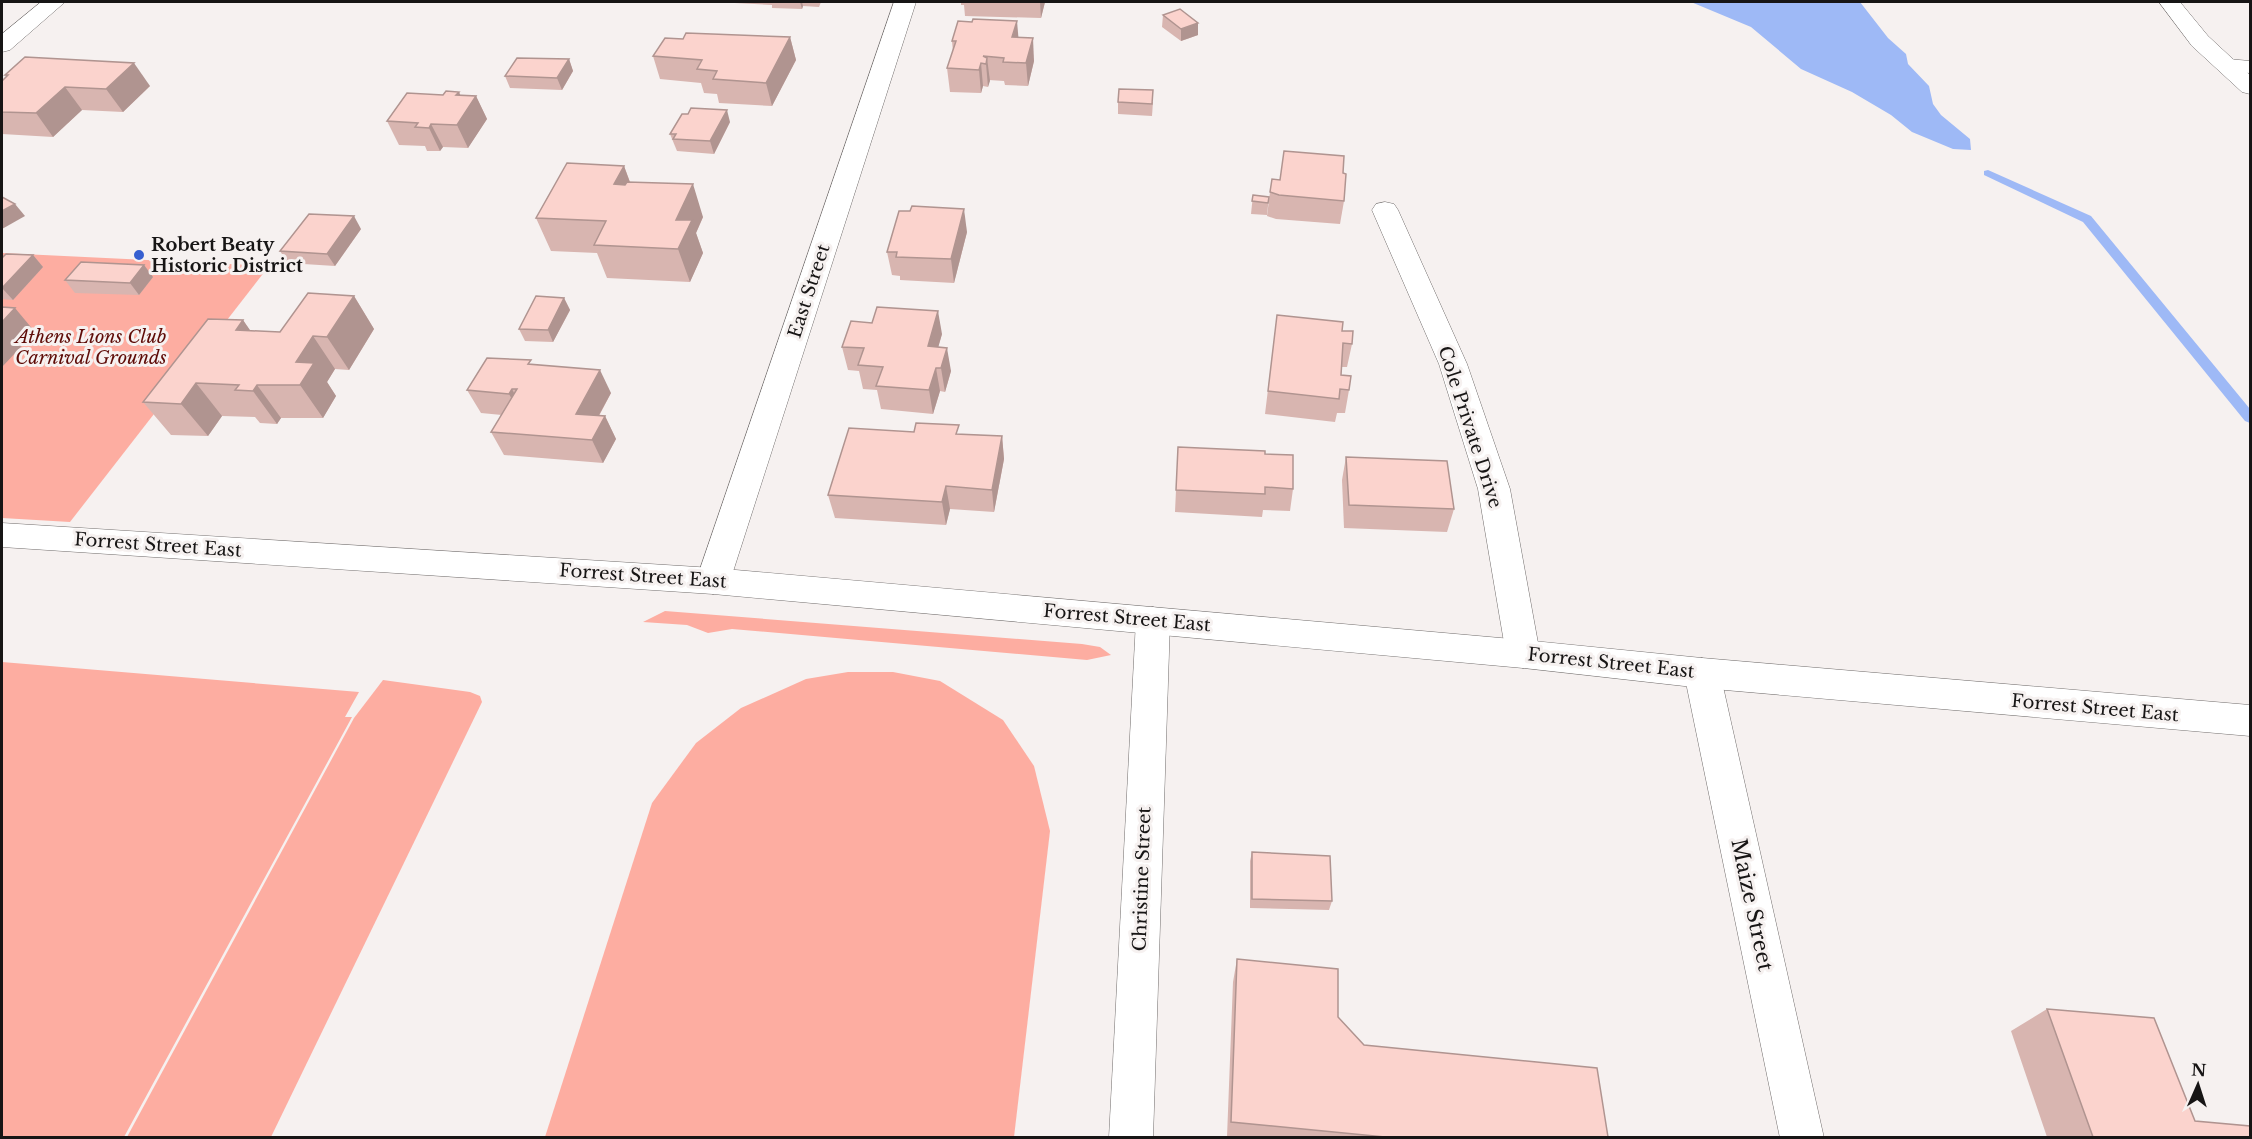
<svg xmlns="http://www.w3.org/2000/svg" width="2252" height="1139" viewBox="0 0 2252 1139" font-family="'Libre Baskerville',serif">
<style>
.green{fill:#fdada1}
.water{fill:#9eb9f6}
.lines{fill:none;stroke-linecap:round;stroke-linejoin:round}
.stream{fill:#9eb9f6;fill-rule:evenodd}
.lane-casing{stroke:#716d6c;stroke-width:1}
.street-casing{stroke:#716d6c;stroke-width:1}
.secondary-casing{stroke:#716d6c;stroke-width:1}
.lane{fill:#fff;fill-rule:evenodd}
.street{fill:#fff;fill-rule:evenodd}
.secondary{fill:#fff;fill-rule:evenodd}
.wall{fill:#d8b5b0}
.shaded-wall{fill:#b09490}
.building{fill:#fbd3cd;stroke:#b09490;stroke-width:1.5}
.poi-dot{fill:#365fd0;stroke:#f6f1f0;stroke-width:2}
.labels{text-anchor:middle;stroke-width:6;stroke-linejoin:round;paint-order:stroke}
.poi-label{font-size:18px;font-weight:bold;fill:#171515;stroke:#f6f1f0;text-anchor:start}
.street-label{font-size:18px;fill:#171515;stroke:#f6f1f0}
.park-label{font-size:18px;font-style:italic;fill:#5e0b07;stroke:#f6f1f0}
.near-street-label{font-size:21px;fill:#171515;stroke:#f6f1f0}
</style>
<rect width="100%" height="100%" fill="#f6f1f0"/>
<g class="green">
<path d="M 2,253 L 269,266 L 70,522 L 2,518 Z"/>
<path d="M 665,611 L 1082,644 L 1100,647 L 1111,655 L 1087,660 L 732,629 L 708,633 L 687,625 L 643,622 Z"/>
<path d="M 2,662 L 359,692 L 345,717 L 352,717 L 124,1137 L 2,1137 Z"/>
<path d="M 848,672 L 893,672 L 940,681 L 1003,720 L 1034,766 L 1050,831 L 1014,1137 L 545,1137 L 652,803 L 696,743 L 741,708 L 806,679 Z"/>
<path d="M 383,680 L 470,692 L 480,696 L 482,702 L 271,1137 L 127,1137 L 354,718 Z"/>
</g>
<path class="water" d="M 1691,2 L 1860,2 L 1888,38 L 1906,54 L 1908,64 L 1929,86 L 1933,104 L 1941,115 L 1970,139 L 1971,150 L 1953,149 L 1912,132 L 1891,115 L 1852,92 L 1801,69 L 1751,27 Z"/>
<g class="lines">
<path class="stream" d="M 1988,170 L 2091,216 L 2250,409 L 2250,423 L 2245,421 L 2083,222 L 1984,175 L 1984,171 Z"/>
<defs>
<path id="lane" d="M 2228,59 L 2250,61 L 2250,73 L 2220,71 L 2217,66 L 2220,61 Z"/>
<g id="street">
<path d="M 41,2 L 65,2 L 10,50 L 2,52 L 2,34 Z"/>
<path d="M 894,2 L 916,2 L 730,581 L 725,590 L 713,594 L 701,590 L 696,581 Z"/>
<path d="M 2159,2 L 2180,2 L 2208,36 L 2250,75 L 2250,94 L 2242,92 L 2192,46 Z"/>
<path d="M 1385,202 L 1394,204 L 1398,210 L 1467,364 L 1510,489 L 1540,654 L 1535,664 L 1523,668 L 1511,664 L 1506,654 L 1478,489 L 1439,364 L 1372,210 L 1376,204 Z"/>
<path d="M 1153,607 L 1165,611 L 1170,621 L 1153,1138 L 1109,1138 L 1136,621 L 1141,611 Z"/>
<path d="M 1702,658 L 1714,663 L 1720,673 L 1824,1138 L 1780,1138 L 1684,673 L 1690,663 Z"/>
</g>
<path id="secondary" d="M 2,523 L 713,568 L 1523,640 L 1702,658 L 2250,705 L 2250,736 L 1702,688 L 1523,668 L 713,594 L 2,547 Z"/>
</defs>
<use href="#lane" class="lane-casing"/>
<use href="#street" class="street-casing"/>
<use href="#secondary" class="secondary-casing"/>
<use href="#lane" class="lane"/>
<use href="#street" class="street"/>
<use href="#secondary" class="secondary"/>
</g>
<g class="wall">
<path d="M 714,2 L 821,2 L 819,7 L 803,6 L 802,9 L 772,8 L 772,5 L 715,2 Z"/>
<path d="M 961,2 L 1045,2 L 1041,18 L 965,16 L 964,5 L 961,5 Z"/>
<path d="M 1163,15 L 1198,35 L 1181,41 L 1162,27 Z"/>
<path d="M 790,37 L 796,60 L 772,106 L 719,103 L 717,94 L 704,93 L 701,83 L 660,79 L 653,56 L 683,39 Z"/>
<path d="M 1018,37 L 1034,61 L 1028,86 L 1005,85 L 1004,81 L 989,80 L 988,87 L 983,86 L 981,93 L 950,92 L 947,68 L 953,52 L 952,41 Z"/>
<path d="M 569,59 L 573,71 L 562,90 L 510,88 L 505,76 Z"/>
<path d="M 5,75 L 150,86 L 123,112 L 82,110 L 53,137 L 2,134 L 2,81 L 6,77 Z"/>
<path d="M 443,95 L 476,96 L 487,119 L 468,148 L 443,147 L 440,151 L 427,151 L 425,146 L 399,145 L 387,121 Z"/>
<path d="M 1118,102 L 1153,102 L 1152,116 L 1118,114 Z"/>
<path d="M 730,122 L 714,154 L 677,151 L 670,134 Z"/>
<path d="M 624,166 L 630,182 L 703,217 L 696,233 L 703,253 L 690,282 L 607,278 L 597,253 L 551,251 L 536,218 Z"/>
<path d="M 1343,173 L 1344,201 L 1340,224 L 1276,219 L 1267,216 L 1270,192 L 1280,180 Z"/>
<path d="M 1253,195 L 1269,197 L 1267,215 L 1251,214 Z"/>
<path d="M 361,229 L 335,266 L 288,263 L 280,251 Z"/>
<path d="M 967,232 L 954,283 L 900,280 L 900,276 L 892,275 L 887,252 Z"/>
<path d="M 33,255 L 43,267 L 13,300 L 2,299 L 2,258 Z"/>
<path d="M 144,265 L 153,277 L 139,295 L 75,293 L 65,280 Z"/>
<path d="M 354,296 L 374,329 L 349,370 L 335,369 L 327,382 L 336,396 L 323,418 L 281,418 L 277,424 L 260,423 L 255,417 L 222,416 L 208,436 L 171,435 L 143,402 L 243,320 L 250,331 L 280,332 Z"/>
<path d="M 564,298 L 570,310 L 553,342 L 525,341 L 519,329 Z"/>
<path d="M 1277,315 L 1342,331 L 1352,344 L 1347,367 L 1341,367 L 1341,375 L 1349,390 L 1345,413 L 1337,413 L 1335,422 L 1265,414 Z"/>
<path d="M 942,334 L 938,347 L 951,371 L 945,392 L 940,391 L 933,414 L 881,409 L 877,390 L 863,389 L 859,371 L 848,370 L 842,347 Z"/>
<path d="M 533,364 L 611,393 L 599,416 L 605,416 L 616,439 L 603,463 L 504,455 L 491,432 L 502,415 L 481,413 L 467,390 Z"/>
<path d="M 960,434 L 1002,436 L 1004,459 L 994,512 L 950,509 L 946,525 L 835,518 L 828,495 Z"/>
<path d="M 1178,447 L 1265,454 L 1293,489 L 1290,511 L 1263,510 L 1262,517 L 1175,512 Z"/>
<path d="M 1346,457 L 1454,509 L 1447,532 L 1344,528 L 1342,480 Z"/>
<path d="M 1252,852 L 1332,901 L 1329,910 L 1250,908 L 1250,861 Z"/>
<path d="M 1237,959 L 1338,1017 L 1364,1045 L 1608,1137 L 1227,1137 L 1233,982 Z"/>
<path d="M 2047,1009 L 2195,1121 L 2250,1137 L 2047,1137 L 2011,1031 Z"/>
</g>
<g class="shaded-wall">
<path d="M 800,2 L 802,2 L 803,6 L 802,9 Z"/>
<path d="M 1040,2 L 1045,2 L 1041,18 Z"/>
<path d="M 1017,21 L 1019,44 L 1012,37 Z"/>
<path d="M 1198,23 L 1198,35 L 1181,41 L 1181,29 Z"/>
<path d="M 790,37 L 796,60 L 772,106 L 766,83 Z"/>
<path d="M 1033,38 L 1034,61 L 1028,86 L 1026,63 Z"/>
<path d="M 987,58 L 990,81 L 988,87 L 986,64 Z"/>
<path d="M 569,59 L 573,71 L 562,90 L 557,78 Z"/>
<path d="M 134,63 L 150,86 L 123,112 L 106,89 Z"/>
<path d="M 981,63 L 983,86 L 981,93 L 979,70 Z"/>
<path d="M 65,87 L 82,110 L 53,137 L 36,113 Z"/>
<path d="M 459,92 L 467,110 L 476,96 L 487,119 L 468,148 L 457,125 L 456,95 Z"/>
<path d="M 727,110 L 730,122 L 714,154 L 710,141 Z"/>
<path d="M 431,124 L 443,147 L 440,151 L 429,128 Z"/>
<path d="M 624,166 L 636,199 L 614,184 Z"/>
<path d="M 693,184 L 703,217 L 696,233 L 703,253 L 690,282 L 678,249 L 676,220 Z"/>
<path d="M 15,204 L 25,216 L 2,229 L 2,211 Z"/>
<path d="M 964,209 L 967,232 L 954,283 L 951,259 Z"/>
<path d="M 354,216 L 361,229 L 335,266 L 327,254 Z"/>
<path d="M 33,255 L 43,267 L 13,300 L 2,288 Z"/>
<path d="M 144,265 L 153,277 L 139,295 L 130,283 Z"/>
<path d="M 354,296 L 374,329 L 349,370 L 327,337 Z"/>
<path d="M 564,298 L 570,310 L 553,342 L 548,330 Z"/>
<path d="M 15,308 L 35,332 L 2,367 L 2,322 Z"/>
<path d="M 938,311 L 942,334 L 932,369 L 928,346 Z"/>
<path d="M 243,320 L 266,353 L 236,330 Z"/>
<path d="M 313,336 L 335,369 L 327,382 L 336,396 L 323,418 L 300,385 L 296,362 Z"/>
<path d="M 947,348 L 951,371 L 945,392 L 941,368 Z"/>
<path d="M 936,368 L 940,391 L 933,414 L 929,390 Z"/>
<path d="M 600,370 L 611,393 L 587,437 L 576,414 Z"/>
<path d="M 196,383 L 222,416 L 208,436 L 181,404 Z"/>
<path d="M 257,385 L 281,418 L 277,424 L 253,391 Z"/>
<path d="M 512,389 L 524,412 L 522,417 L 509,394 Z"/>
<path d="M 605,416 L 616,439 L 603,463 L 592,440 Z"/>
<path d="M 1002,436 L 1004,459 L 994,512 L 992,490 Z"/>
<path d="M 946,486 L 950,509 L 946,525 L 942,502 Z"/>
</g>
<g class="building">
<path d="M 1180,9 L 1198,23 L 1181,29 L 1163,15 Z"/>
<path d="M 973,19 L 1017,21 L 1012,37 L 1033,38 L 1026,63 L 1003,62 L 1004,58 L 983,56 L 987,58 L 986,64 L 981,63 L 979,70 L 947,68 L 956,41 L 952,41 L 958,21 L 972,22 Z"/>
<path d="M 686,33 L 790,37 L 766,83 L 713,79 L 717,71 L 697,69 L 702,60 L 653,56 L 665,38 L 683,39 Z"/>
<path d="M 25,57 L 134,63 L 106,89 L 65,87 L 36,113 L 2,112 L 2,81 L 8,75 L 5,75 Z"/>
<path d="M 517,58 L 569,59 L 557,78 L 505,76 Z"/>
<path d="M 1119,89 L 1153,90 L 1152,104 L 1118,102 Z"/>
<path d="M 446,91 L 459,92 L 456,95 L 476,96 L 457,125 L 431,124 L 429,128 L 415,127 L 418,123 L 387,121 L 407,93 L 443,95 Z"/>
<path d="M 691,108 L 727,110 L 710,141 L 673,139 L 676,134 L 670,134 L 682,114 L 688,114 Z"/>
<path d="M 1284,151 L 1344,156 L 1343,173 L 1346,174 L 1344,201 L 1279,195 L 1270,192 L 1272,179 L 1280,180 Z"/>
<path d="M 567,163 L 624,166 L 614,184 L 625,185 L 627,182 L 693,184 L 676,220 L 692,220 L 678,249 L 594,245 L 606,221 L 536,218 Z"/>
<path d="M 1253,195 L 1269,197 L 1268,203 L 1252,201 Z"/>
<path d="M 2,197 L 15,204 L 2,211 Z"/>
<path d="M 912,206 L 964,209 L 951,259 L 896,257 L 897,252 L 887,252 L 899,211 L 910,211 Z"/>
<path d="M 309,214 L 354,216 L 327,254 L 280,251 Z"/>
<path d="M 6,254 L 33,255 L 2,288 L 2,258 Z"/>
<path d="M 81,262 L 144,265 L 130,283 L 65,280 Z"/>
<path d="M 308,293 L 354,296 L 327,337 L 313,336 L 296,362 L 314,363 L 300,385 L 257,385 L 253,391 L 235,390 L 239,385 L 196,383 L 181,404 L 143,402 L 208,319 L 243,320 L 236,330 L 280,332 Z"/>
<path d="M 536,296 L 564,298 L 548,330 L 519,329 Z"/>
<path d="M 2,307 L 15,308 L 2,322 Z"/>
<path d="M 877,307 L 938,311 L 928,346 L 947,348 L 941,368 L 936,368 L 929,390 L 876,386 L 883,367 L 858,365 L 864,348 L 842,347 L 851,321 L 872,323 Z"/>
<path d="M 1277,315 L 1343,322 L 1342,331 L 1353,331 L 1352,344 L 1343,343 L 1341,375 L 1351,376 L 1349,390 L 1340,389 L 1339,399 L 1268,391 Z"/>
<path d="M 487,358 L 531,360 L 528,364 L 600,370 L 576,414 L 605,416 L 592,440 L 491,432 L 517,389 L 512,389 L 509,394 L 467,390 Z"/>
<path d="M 916,423 L 959,425 L 956,434 L 1002,436 L 992,490 L 946,486 L 942,502 L 828,495 L 849,428 L 914,432 Z"/>
<path d="M 1178,447 L 1265,451 L 1265,454 L 1293,455 L 1293,489 L 1265,487 L 1265,494 L 1176,490 Z"/>
<path d="M 1346,457 L 1447,461 L 1454,509 L 1349,505 Z"/>
<path d="M 1252,852 L 1330,856 L 1332,901 L 1252,899 Z"/>
<path d="M 1237,959 L 1338,969 L 1338,1017 L 1364,1045 L 1597,1068 L 1608,1137 L 1385,1137 L 1231,1122 Z"/>
<path d="M 2047,1009 L 2154,1018 L 2195,1121 L 2250,1126 L 2250,1137 L 2093,1137 Z"/>
</g>
<circle class="poi-dot" cx="139" cy="255" r="6"/>
<g class="labels">
<g class="poi-label">
<text x="151" y="251">Robert Beaty<tspan x="151" dy="21">Historic District</tspan></text>
</g>
<g class="street-label">
<text transform="translate(809 291) rotate(-72)" y="6">East Street</text>
<text transform="translate(1470 427) rotate(72)" y="6">Cole Private Drive</text>
<text transform="translate(158 545) rotate(4)" y="6">Forrest Street East</text>
<text transform="translate(643 576) rotate(4)" y="6">Forrest Street East</text>
<text transform="translate(1127 618) rotate(5)" y="6">Forrest Street East</text>
<text transform="translate(1611 663) rotate(6)" y="6">Forrest Street East</text>
<text transform="translate(2095 708) rotate(5)" y="6">Forrest Street East</text>
<text transform="translate(1142 879) rotate(-88)" y="6">Christine Street</text>
</g>
<g class="park-label">
<text x="91" y="343">Athens Lions Club<tspan x="91" dy="21">Carnival Grounds</tspan></text>
</g>
<g class="near-street-label">
<text transform="translate(1752 905) rotate(78)" y="7">Maize Street</text>
</g>
</g>
<rect width="2252" height="1139" fill="none" stroke="#171515" stroke-width="6"/>
<g transform="translate(2198 1085) rotate(3)" stroke="#f6f1f0" stroke-width="4.5" paint-order="stroke">
<path d="M0-4.5L10 22L0 15L-10 22Z" fill="#171515"/>
<text y="-9" font-size="16" font-weight="bold" text-anchor="middle" fill="#171515">N</text>
</g>
</svg>
